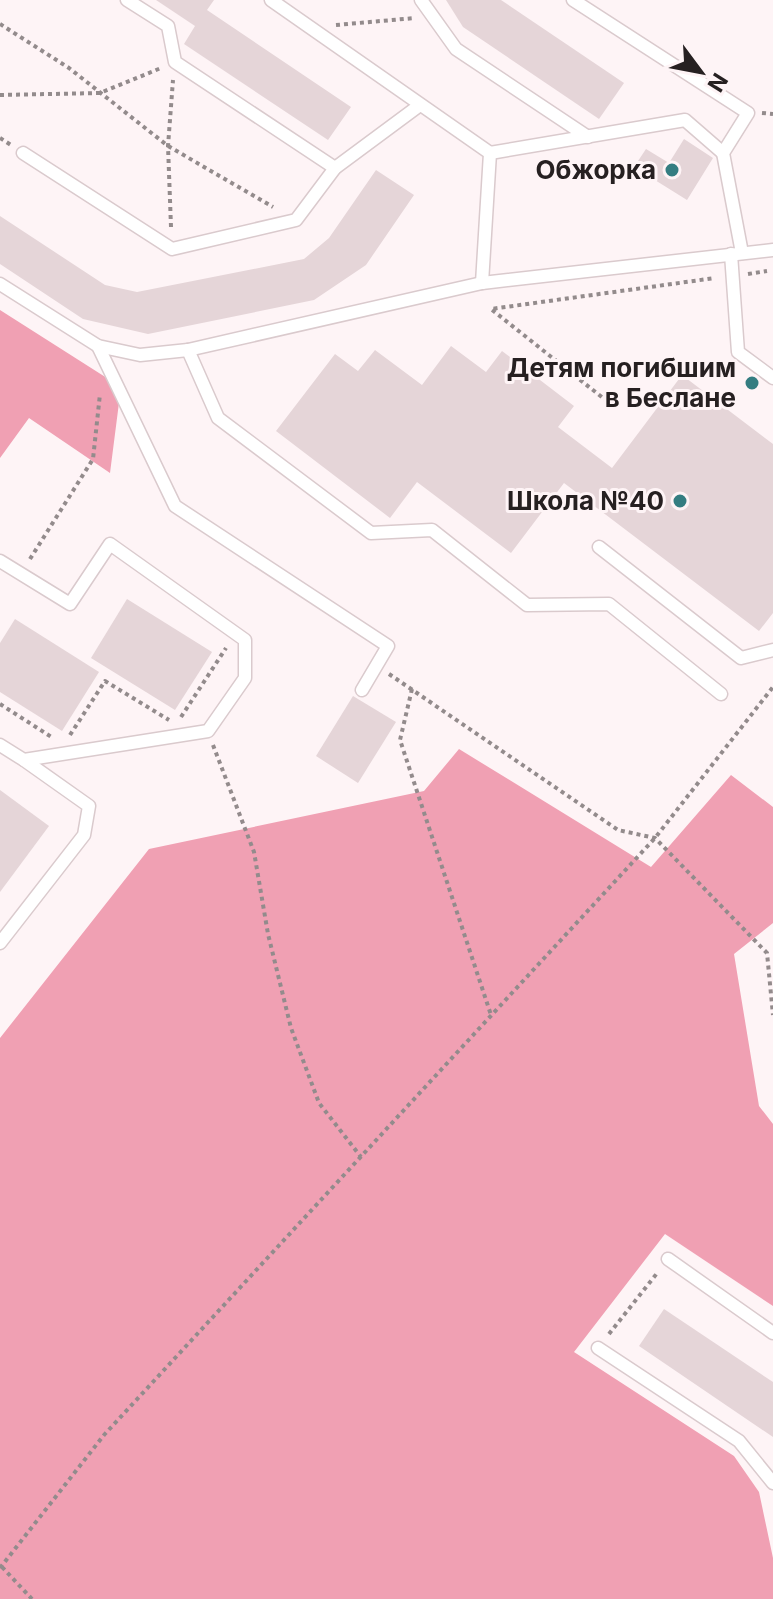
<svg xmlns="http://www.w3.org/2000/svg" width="773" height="1599" viewBox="0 0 773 1599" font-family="Inter,sans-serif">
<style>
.forest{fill:#f0a0b3}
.building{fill:#e5d5d8}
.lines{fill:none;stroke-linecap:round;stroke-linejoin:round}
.lane-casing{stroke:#dacacd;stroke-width:15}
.path{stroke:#938b8c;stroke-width:4;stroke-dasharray:4 4;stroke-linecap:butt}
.lane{stroke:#fff;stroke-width:12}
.poi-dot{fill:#347d81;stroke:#fef4f6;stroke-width:3}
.labels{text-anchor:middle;stroke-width:6;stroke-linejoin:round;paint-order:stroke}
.poi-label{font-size:26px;font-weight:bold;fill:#262021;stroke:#fef4f6;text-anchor:end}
</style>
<rect width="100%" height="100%" fill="#fef4f6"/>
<g class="forest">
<path d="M 0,310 L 121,387 L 110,473 L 29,418 L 0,458 Z"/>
<path d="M 459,749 L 651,867 L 731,775 L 773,807 L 773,923 L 734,954 L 759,1106 L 773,1124 L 773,1306 L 665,1234 L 574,1352 L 734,1456 L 759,1492 L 773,1558 L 773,1599 L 0,1599 L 0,1038 L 149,849 L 424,791 Z"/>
</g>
<g class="building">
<path d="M 156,0 L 214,0 L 207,10 L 351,107 L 328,140 L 184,44 L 195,26 Z"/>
<path d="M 446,0 L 501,0 L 624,83 L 599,119 L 463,27 Z"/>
<path d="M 684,139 L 713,158 L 687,200 L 634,167 L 646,149 L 669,163 Z"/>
<path d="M 376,170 L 414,195 L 366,265 L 314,300 L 148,334 L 83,319 L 0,264 L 0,216 L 105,285 L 137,292 L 304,259 L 329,238 Z"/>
<path d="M 451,346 L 486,372 L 502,351 L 574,406 L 558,427 L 612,468 L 682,375 L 773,444 L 773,613 L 759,631 L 564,483 L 511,553 L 417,482 L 390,518 L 276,431 L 335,354 L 358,371 L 375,350 L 422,385 Z"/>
<path d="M 127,599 L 212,652 L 175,710 L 91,658 Z"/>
<path d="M 15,619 L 99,672 L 62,731 L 0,692 L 0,643 Z"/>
<path d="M 353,696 L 396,722 L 358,783 L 316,756 Z"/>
<path d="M 0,790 L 49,826 L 0,892 Z"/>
<path d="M 664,1309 L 773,1382 L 773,1437 L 639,1346 Z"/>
</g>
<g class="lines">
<defs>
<g id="lane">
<path d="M 127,0 L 168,26 L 175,62 L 335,168"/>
<path d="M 271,0 L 490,153 L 482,283"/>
<path d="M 421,0 L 456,49 L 588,137"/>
<path d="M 573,0 L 748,113 L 723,153 L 742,253"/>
<path d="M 23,153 L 172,249 L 296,220 L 335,168 L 420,105"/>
<path d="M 490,153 L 685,120 L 723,153"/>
<path d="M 731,254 L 738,352 L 773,378"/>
<path d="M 0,284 L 98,346 L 140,355 L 188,350 L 482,283 L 773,250"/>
<path d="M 98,346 L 175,506 L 388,646 L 362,690"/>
<path d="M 188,350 L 218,418 L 371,533 L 432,530 L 527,605 L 609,604 L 721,694"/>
<path d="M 599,547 L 741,658 L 773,650"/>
<path d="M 0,561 L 70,604 L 110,544 L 245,640 L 245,678 L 208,731 L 24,760 L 0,745"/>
<path d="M 0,943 L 84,835 L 89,806 L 24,760"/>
<path d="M 668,1259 L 773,1333"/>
<path d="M 598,1348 L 739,1441 L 773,1483"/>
</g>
</defs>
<use href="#lane" class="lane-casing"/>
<g class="path">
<path d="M 0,24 L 69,68 L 168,146 L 273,207"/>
<path d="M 336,25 L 415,18"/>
<path d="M 0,95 L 100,93 L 161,68"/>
<path d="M 762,113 L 773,114"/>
<path d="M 0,138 L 11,145"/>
<path d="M 171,227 L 168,146 L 173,80"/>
<path d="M 748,274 L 767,271"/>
<path d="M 608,402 L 491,309 L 715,278"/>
<path d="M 30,559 L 93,459 L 100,394"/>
<path d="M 389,674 L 618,830 L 655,838 L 767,953 L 773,1015"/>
<path d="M 412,689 L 400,740 L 491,1015"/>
<path d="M 0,704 L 53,738"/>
<path d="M 181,717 L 226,648"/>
<path d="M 70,735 L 105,681 L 169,720"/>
<path d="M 213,745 L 254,852 L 268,934 L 291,1028 L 319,1103 L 361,1157"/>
<path d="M 609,1334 L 658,1272"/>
<path d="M 2,1567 L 32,1599"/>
<path d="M 0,1568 L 104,1435 L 655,838 L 773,687"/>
</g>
<use href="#lane" class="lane"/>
</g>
<g class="poi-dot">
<circle cx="672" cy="170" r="8"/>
<circle cx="752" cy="383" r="8"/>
<circle cx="680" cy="501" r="8"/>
</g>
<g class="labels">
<g class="poi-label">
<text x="656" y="179">Обжорка</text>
<text x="736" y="377">Детям погибшим<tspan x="736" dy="30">в Беслане</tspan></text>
<text x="664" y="510">Школа №40</text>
</g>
</g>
<g transform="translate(701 72) rotate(122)" stroke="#fef4f6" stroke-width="6" paint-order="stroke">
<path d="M0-6L14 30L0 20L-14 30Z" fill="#262021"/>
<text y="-12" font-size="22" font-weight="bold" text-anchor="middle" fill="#262021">N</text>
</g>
</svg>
